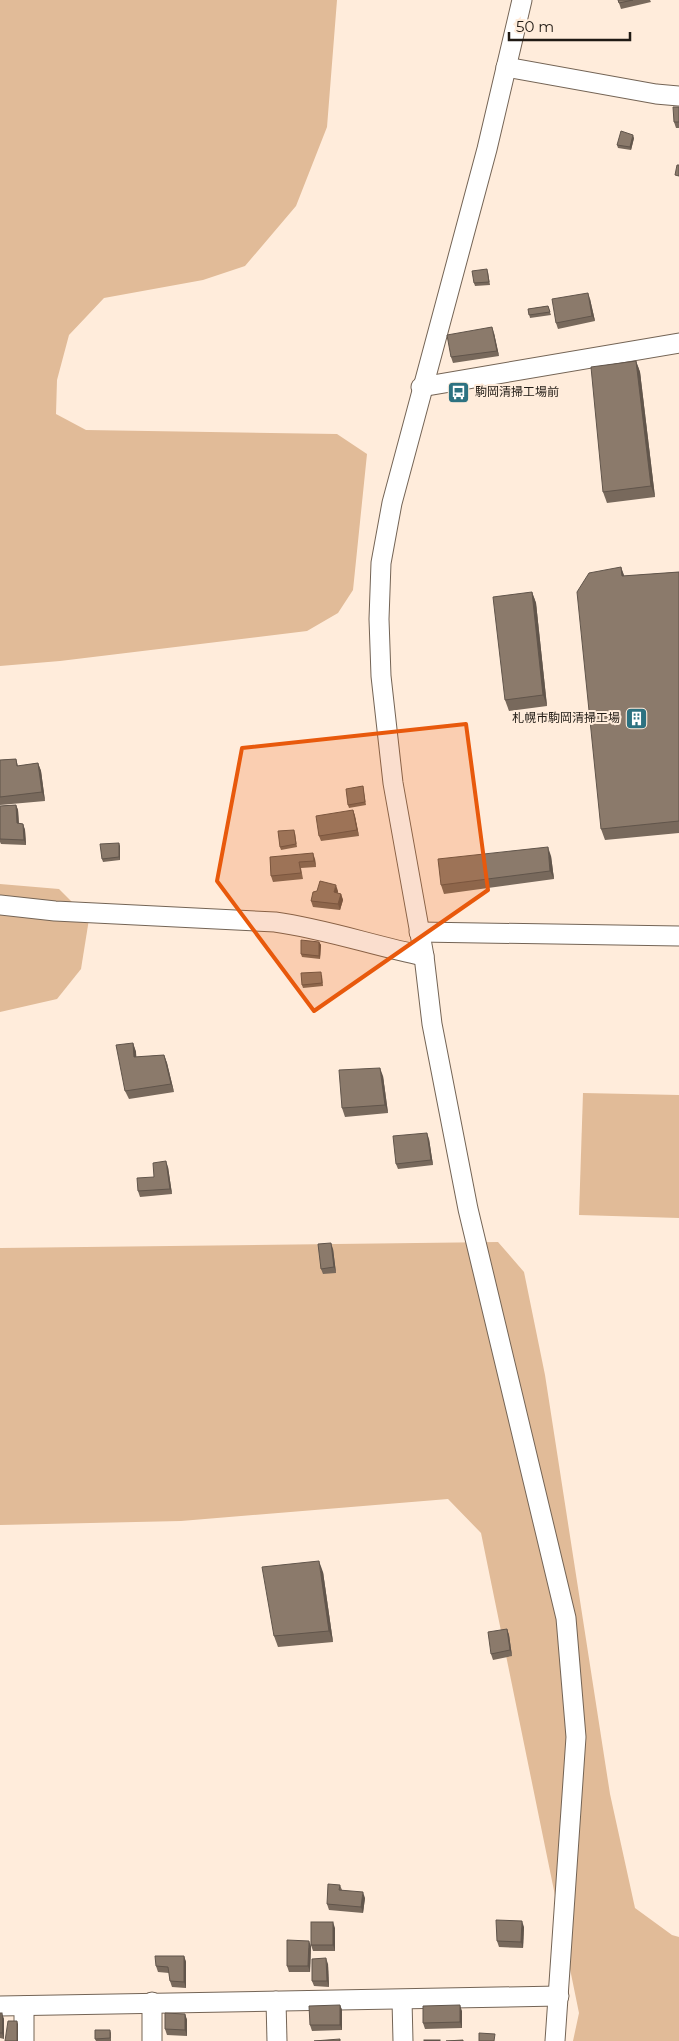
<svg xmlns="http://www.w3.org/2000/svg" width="679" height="2041" viewBox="0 0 679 2041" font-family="Montserrat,'Noto Sans JP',sans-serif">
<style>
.green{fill:#e1bb98}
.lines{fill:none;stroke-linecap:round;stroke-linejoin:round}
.minor-casing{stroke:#746455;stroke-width:21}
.minor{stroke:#fff;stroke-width:19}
.wall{fill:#78695c}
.shaded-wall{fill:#61554b}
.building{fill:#8b7a6b;stroke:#61554b}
.marked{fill:#e8590c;fill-opacity:0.2;stroke:#e8590c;stroke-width:4;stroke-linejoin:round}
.labels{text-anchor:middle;stroke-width:4;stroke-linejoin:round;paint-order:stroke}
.poi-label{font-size:12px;fill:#201a14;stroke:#ffecdb;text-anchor:start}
</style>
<rect width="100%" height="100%" fill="#ffecdb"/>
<g class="green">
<path d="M 0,0 L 337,0 L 327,127 L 296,206 L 245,266 L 203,280 L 104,298 L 69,335 L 57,380 L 56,414 L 86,430 L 337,434 L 367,454 L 353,590 L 338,613 L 307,631 L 60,661 L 0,666 Z"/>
<path d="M 0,884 L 59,889 L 89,919 L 81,969 L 57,999 L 0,1012 Z"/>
<path d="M 583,1093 L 679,1095 L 679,1218 L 579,1215 Z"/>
<path d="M 498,1242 L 524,1272 L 545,1375 L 610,1794 L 635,1908 L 672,1935 L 679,1937 L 679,2041 L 573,2041 L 579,2013 L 481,1533 L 448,1499 L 181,1521 L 0,1525 L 0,1248 Z"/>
</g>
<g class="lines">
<defs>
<g id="minor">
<path d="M 522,0 L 487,149 L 392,503 L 381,563 L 379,619 L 381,676 L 393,783 L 424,956 L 432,1024 L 468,1209 L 566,1618 L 576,1737 L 555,2041"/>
<path d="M 506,67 L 656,94 L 679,96"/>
<path d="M 421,387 L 679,343"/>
<path d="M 0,905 L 55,911 L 275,922 C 326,929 374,946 424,956"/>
<path d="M 419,932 L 679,936"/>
<path d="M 402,2000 L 403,2041"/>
<path d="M 276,2001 L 277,2041"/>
<path d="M 152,2002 L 152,2041"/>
<path d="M 0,2006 L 559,1996"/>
<path d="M 24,2006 L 24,2041"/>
</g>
</defs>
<use href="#minor" class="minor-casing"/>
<use href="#minor" class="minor"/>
</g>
<g class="wall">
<path d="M 618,0 L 650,0 L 651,2 L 621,9 Z"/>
<path d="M 679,107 L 679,128 L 676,128 L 674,122 Z"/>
<path d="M 634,138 L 631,150 L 618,148 L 617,145 Z"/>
<path d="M 488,272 L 490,285 L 475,286 L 474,283 Z"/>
<path d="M 590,299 L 595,321 L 558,329 L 556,323 Z"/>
<path d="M 548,306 L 551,315 L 530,318 L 528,309 Z"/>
<path d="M 494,333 L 499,356 L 453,363 L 451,357 Z"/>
<path d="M 636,361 L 640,372 L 655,497 L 607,503 L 603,492 Z"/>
<path d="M 621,567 L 624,576 L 679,572 L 679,833 L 605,840 L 601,829 Z"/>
<path d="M 532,592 L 536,603 L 547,706 L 509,711 L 505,700 Z"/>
<path d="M 16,759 L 18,766 L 38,763 L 41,771 L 45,801 L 0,805 L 0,760 Z"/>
<path d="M 363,786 L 366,805 L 349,808 L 348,805 Z"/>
<path d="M 16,805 L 18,810 L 19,823 L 23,824 L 25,830 L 26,845 L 1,844 L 0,842 L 0,806 Z"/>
<path d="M 353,810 L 355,816 L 359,836 L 321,841 L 319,836 Z"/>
<path d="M 295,833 L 297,847 L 281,850 L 280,847 Z"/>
<path d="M 120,846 L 120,860 L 103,862 L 102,859 Z"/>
<path d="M 551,856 L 554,879 L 444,894 L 441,885 Z"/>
<path d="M 270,857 L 315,859 L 316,867 L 301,868 L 303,879 L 273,882 L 271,876 Z"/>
<path d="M 317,891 L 338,891 L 337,893 L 341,894 L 343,900 L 340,910 L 313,907 L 311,901 Z"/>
<path d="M 319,942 L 321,945 L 320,959 L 302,957 L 301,954 Z"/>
<path d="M 322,975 L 323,986 L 303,988 L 302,985 Z"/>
<path d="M 133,1043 L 136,1052 L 136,1057 L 164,1055 L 167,1063 L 174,1092 L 129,1099 L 125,1091 Z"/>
<path d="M 383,1076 L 388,1113 L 345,1117 L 342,1108 Z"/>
<path d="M 429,1139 L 433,1165 L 398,1169 L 396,1164 Z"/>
<path d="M 168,1167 L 172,1194 L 140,1197 L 138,1191 L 154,1177 Z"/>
<path d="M 333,1249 L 336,1273 L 323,1274 L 321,1269 Z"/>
<path d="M 323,1572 L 333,1642 L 278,1647 L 274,1636 Z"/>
<path d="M 507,1629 L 509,1635 L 512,1656 L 493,1660 L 491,1654 Z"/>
<path d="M 340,1885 L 342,1890 L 365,1898 L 363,1913 L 329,1910 L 327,1904 Z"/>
<path d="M 524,1927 L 523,1948 L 499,1947 L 497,1941 Z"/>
<path d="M 335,1928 L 335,1951 L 313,1951 L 311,1945 Z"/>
<path d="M 311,1946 L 310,1972 L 289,1972 L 287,1966 Z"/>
<path d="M 184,1956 L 186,1962 L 186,1988 L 172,1987 L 170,1981 L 169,1973 L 158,1972 L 156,1966 Z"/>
<path d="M 328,1964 L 329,1987 L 314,1986 L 312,1981 Z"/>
<path d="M 340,2005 L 342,2010 L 342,2030 L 312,2031 L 310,2025 Z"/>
<path d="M 462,2011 L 462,2028 L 425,2029 L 423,2023 Z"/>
<path d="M 0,2013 L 4,2019 L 4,2039 L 0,2038 Z"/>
<path d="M 185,2014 L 187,2020 L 187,2036 L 167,2035 L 165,2029 Z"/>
<path d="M 110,2030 L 111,2033 L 111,2041 L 96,2041 L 95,2039 Z"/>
</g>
<g class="shaded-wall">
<path d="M 633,135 L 634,138 L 631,150 L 630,147 Z"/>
<path d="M 588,293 L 590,299 L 595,321 L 592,316 Z"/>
<path d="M 492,327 L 494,333 L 499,356 L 497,351 Z"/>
<path d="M 636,361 L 640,372 L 655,497 L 651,486 Z"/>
<path d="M 621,567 L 625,578 L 622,576 Z"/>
<path d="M 532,592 L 536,603 L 547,706 L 543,695 Z"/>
<path d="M 38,763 L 41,771 L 45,801 L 42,792 Z"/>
<path d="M 16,805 L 18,810 L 19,829 L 17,823 Z"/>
<path d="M 353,810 L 355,816 L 359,836 L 357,830 Z"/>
<path d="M 23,824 L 25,830 L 26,845 L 24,840 Z"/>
<path d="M 119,843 L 120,846 L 120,860 L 119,857 Z"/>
<path d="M 548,847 L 551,856 L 554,879 L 550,871 Z"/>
<path d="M 313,853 L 315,859 L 316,867 L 314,861 Z"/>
<path d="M 336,885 L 338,891 L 337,898 L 334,892 Z"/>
<path d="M 341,894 L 343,900 L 340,910 L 338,904 Z"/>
<path d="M 319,942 L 321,945 L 320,959 L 319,956 Z"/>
<path d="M 133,1043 L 136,1052 L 137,1065 L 134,1057 Z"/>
<path d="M 164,1055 L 167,1063 L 174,1092 L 171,1084 Z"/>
<path d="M 380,1068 L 383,1076 L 388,1113 L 385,1105 Z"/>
<path d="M 427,1133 L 429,1139 L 433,1165 L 431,1160 Z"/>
<path d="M 166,1161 L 168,1167 L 172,1194 L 170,1189 Z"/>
<path d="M 331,1243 L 333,1249 L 336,1273 L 334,1267 Z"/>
<path d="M 319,1561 L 323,1572 L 333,1642 L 329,1631 Z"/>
<path d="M 507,1629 L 509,1635 L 512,1656 L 510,1650 Z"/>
<path d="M 363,1892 L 365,1898 L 363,1913 L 361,1907 Z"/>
<path d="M 522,1921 L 524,1927 L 523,1948 L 521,1942 Z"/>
<path d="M 333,1922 L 335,1928 L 335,1951 L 333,1945 Z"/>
<path d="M 309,1941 L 311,1946 L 310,1972 L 308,1966 Z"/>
<path d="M 184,1956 L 186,1962 L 186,1988 L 184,1982 Z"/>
<path d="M 326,1958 L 328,1964 L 329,1987 L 327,1981 Z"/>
<path d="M 340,2005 L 342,2010 L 342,2030 L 340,2025 Z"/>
<path d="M 460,2005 L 462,2011 L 462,2028 L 460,2022 Z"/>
<path d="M 2,2013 L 4,2019 L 4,2039 L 2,2033 Z"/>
<path d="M 185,2014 L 187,2020 L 187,2036 L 185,2030 Z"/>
<path d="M 17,2021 L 18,2024 L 18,2041 L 17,2041 Z"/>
</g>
<g class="building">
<path d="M 618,0 L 633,0 L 619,3 Z"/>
<path d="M 673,107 L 679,107 L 679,122 L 674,122 Z"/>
<path d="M 621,131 L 633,135 L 630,147 L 617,145 Z"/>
<path d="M 677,165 L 679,165 L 679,176 L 675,175 Z"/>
<path d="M 487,269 L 489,282 L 474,283 L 472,271 Z"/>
<path d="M 588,293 L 592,316 L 556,323 L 552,299 Z"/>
<path d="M 548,306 L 550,312 L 529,315 L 528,309 Z"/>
<path d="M 492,327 L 497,351 L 451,357 L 447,335 Z"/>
<path d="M 636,361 L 651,486 L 603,492 L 591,367 Z"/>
<path d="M 621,567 L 622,576 L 679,572 L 679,821 L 601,829 L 577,592 L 589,573 Z"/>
<path d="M 532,592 L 543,695 L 505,700 L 493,597 Z"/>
<path d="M 16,759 L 17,766 L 38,763 L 42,792 L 0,797 L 0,760 Z"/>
<path d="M 363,786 L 365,802 L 348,805 L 346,789 Z"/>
<path d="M 16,805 L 17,823 L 23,824 L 24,840 L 0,839 L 0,806 Z"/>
<path d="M 353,810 L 357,830 L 319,836 L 316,816 Z"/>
<path d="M 294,830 L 296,844 L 280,847 L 278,831 Z"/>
<path d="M 119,843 L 119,857 L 102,859 L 100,844 Z"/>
<path d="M 548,847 L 550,871 L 441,885 L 438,859 Z"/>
<path d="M 313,853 L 314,861 L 299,862 L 301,873 L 271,876 L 270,857 Z"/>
<path d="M 320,881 L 336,885 L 334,892 L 341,894 L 338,904 L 311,901 L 313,892 L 317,891 Z"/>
<path d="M 301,940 L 319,942 L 319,956 L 301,954 Z"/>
<path d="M 321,972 L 322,983 L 302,985 L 301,973 Z"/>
<path d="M 133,1043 L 134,1057 L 164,1055 L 171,1084 L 125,1091 L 116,1045 Z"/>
<path d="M 380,1068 L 385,1105 L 342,1108 L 339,1070 Z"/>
<path d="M 427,1133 L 431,1160 L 396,1164 L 393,1136 Z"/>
<path d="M 166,1161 L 170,1189 L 138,1191 L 137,1178 L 154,1177 L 153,1163 Z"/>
<path d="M 331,1243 L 334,1267 L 321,1269 L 318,1244 Z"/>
<path d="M 319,1561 L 329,1631 L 274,1636 L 262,1567 Z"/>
<path d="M 507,1629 L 510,1650 L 491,1654 L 488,1632 Z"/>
<path d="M 328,1884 L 340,1885 L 339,1890 L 363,1892 L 361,1907 L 327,1904 Z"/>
<path d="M 496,1920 L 522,1921 L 521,1942 L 497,1941 Z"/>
<rect x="311" y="1922" width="22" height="23"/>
<path d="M 287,1940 L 309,1941 L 308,1966 L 287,1966 Z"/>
<path d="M 155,1956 L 184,1956 L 184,1982 L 170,1981 L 168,1967 L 156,1966 Z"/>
<path d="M 326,1958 L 327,1981 L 312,1981 L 312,1959 Z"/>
<path d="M 340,2005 L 340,2025 L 310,2025 L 309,2006 Z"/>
<path d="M 460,2005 L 460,2022 L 423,2023 L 423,2006 Z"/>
<rect x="0" y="2013" width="2" height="20"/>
<path d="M 165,2013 L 185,2014 L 185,2030 L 165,2029 Z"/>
<path d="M 8,2021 L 17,2021 L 17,2041 L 5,2041 Z"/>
<path d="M 95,2030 L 110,2030 L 110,2038 L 95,2039 Z"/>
<path d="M 479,2033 L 495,2034 L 494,2041 L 479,2041 Z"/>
<path d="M 340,2039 L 340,2041 L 314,2041 Z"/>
<rect x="424" y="2040" width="16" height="1"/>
<path d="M 463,2040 L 463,2041 L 446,2041 Z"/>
</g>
<path class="marked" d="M 466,724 L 488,890 L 314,1011 L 217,881 L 242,748 Z"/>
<defs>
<symbol id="bus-square" viewBox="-11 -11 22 22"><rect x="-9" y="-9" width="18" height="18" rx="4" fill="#2d7281" stroke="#ffecdb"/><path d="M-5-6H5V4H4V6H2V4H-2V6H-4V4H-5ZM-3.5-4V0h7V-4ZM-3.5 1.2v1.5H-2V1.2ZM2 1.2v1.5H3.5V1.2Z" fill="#fff"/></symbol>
<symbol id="building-square" viewBox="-11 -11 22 22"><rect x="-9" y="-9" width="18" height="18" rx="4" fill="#2d7281" stroke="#ffecdb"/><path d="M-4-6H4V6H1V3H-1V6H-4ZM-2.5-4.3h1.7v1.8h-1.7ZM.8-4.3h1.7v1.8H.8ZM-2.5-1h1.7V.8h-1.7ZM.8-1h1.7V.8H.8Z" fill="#fff"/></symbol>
</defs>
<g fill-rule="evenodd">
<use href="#bus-square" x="446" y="380" width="25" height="25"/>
<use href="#building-square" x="624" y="706" width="25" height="25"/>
</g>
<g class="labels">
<g class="poi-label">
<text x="475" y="396">駒岡清掃工場前</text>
<text x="620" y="722" text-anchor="end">札幌市駒岡清掃工場</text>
</g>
</g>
<path d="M509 32v8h121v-8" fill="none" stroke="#201a14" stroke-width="2.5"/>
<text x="516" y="32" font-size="15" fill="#201a14" stroke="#ffecdb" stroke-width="4" paint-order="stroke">50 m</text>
</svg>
